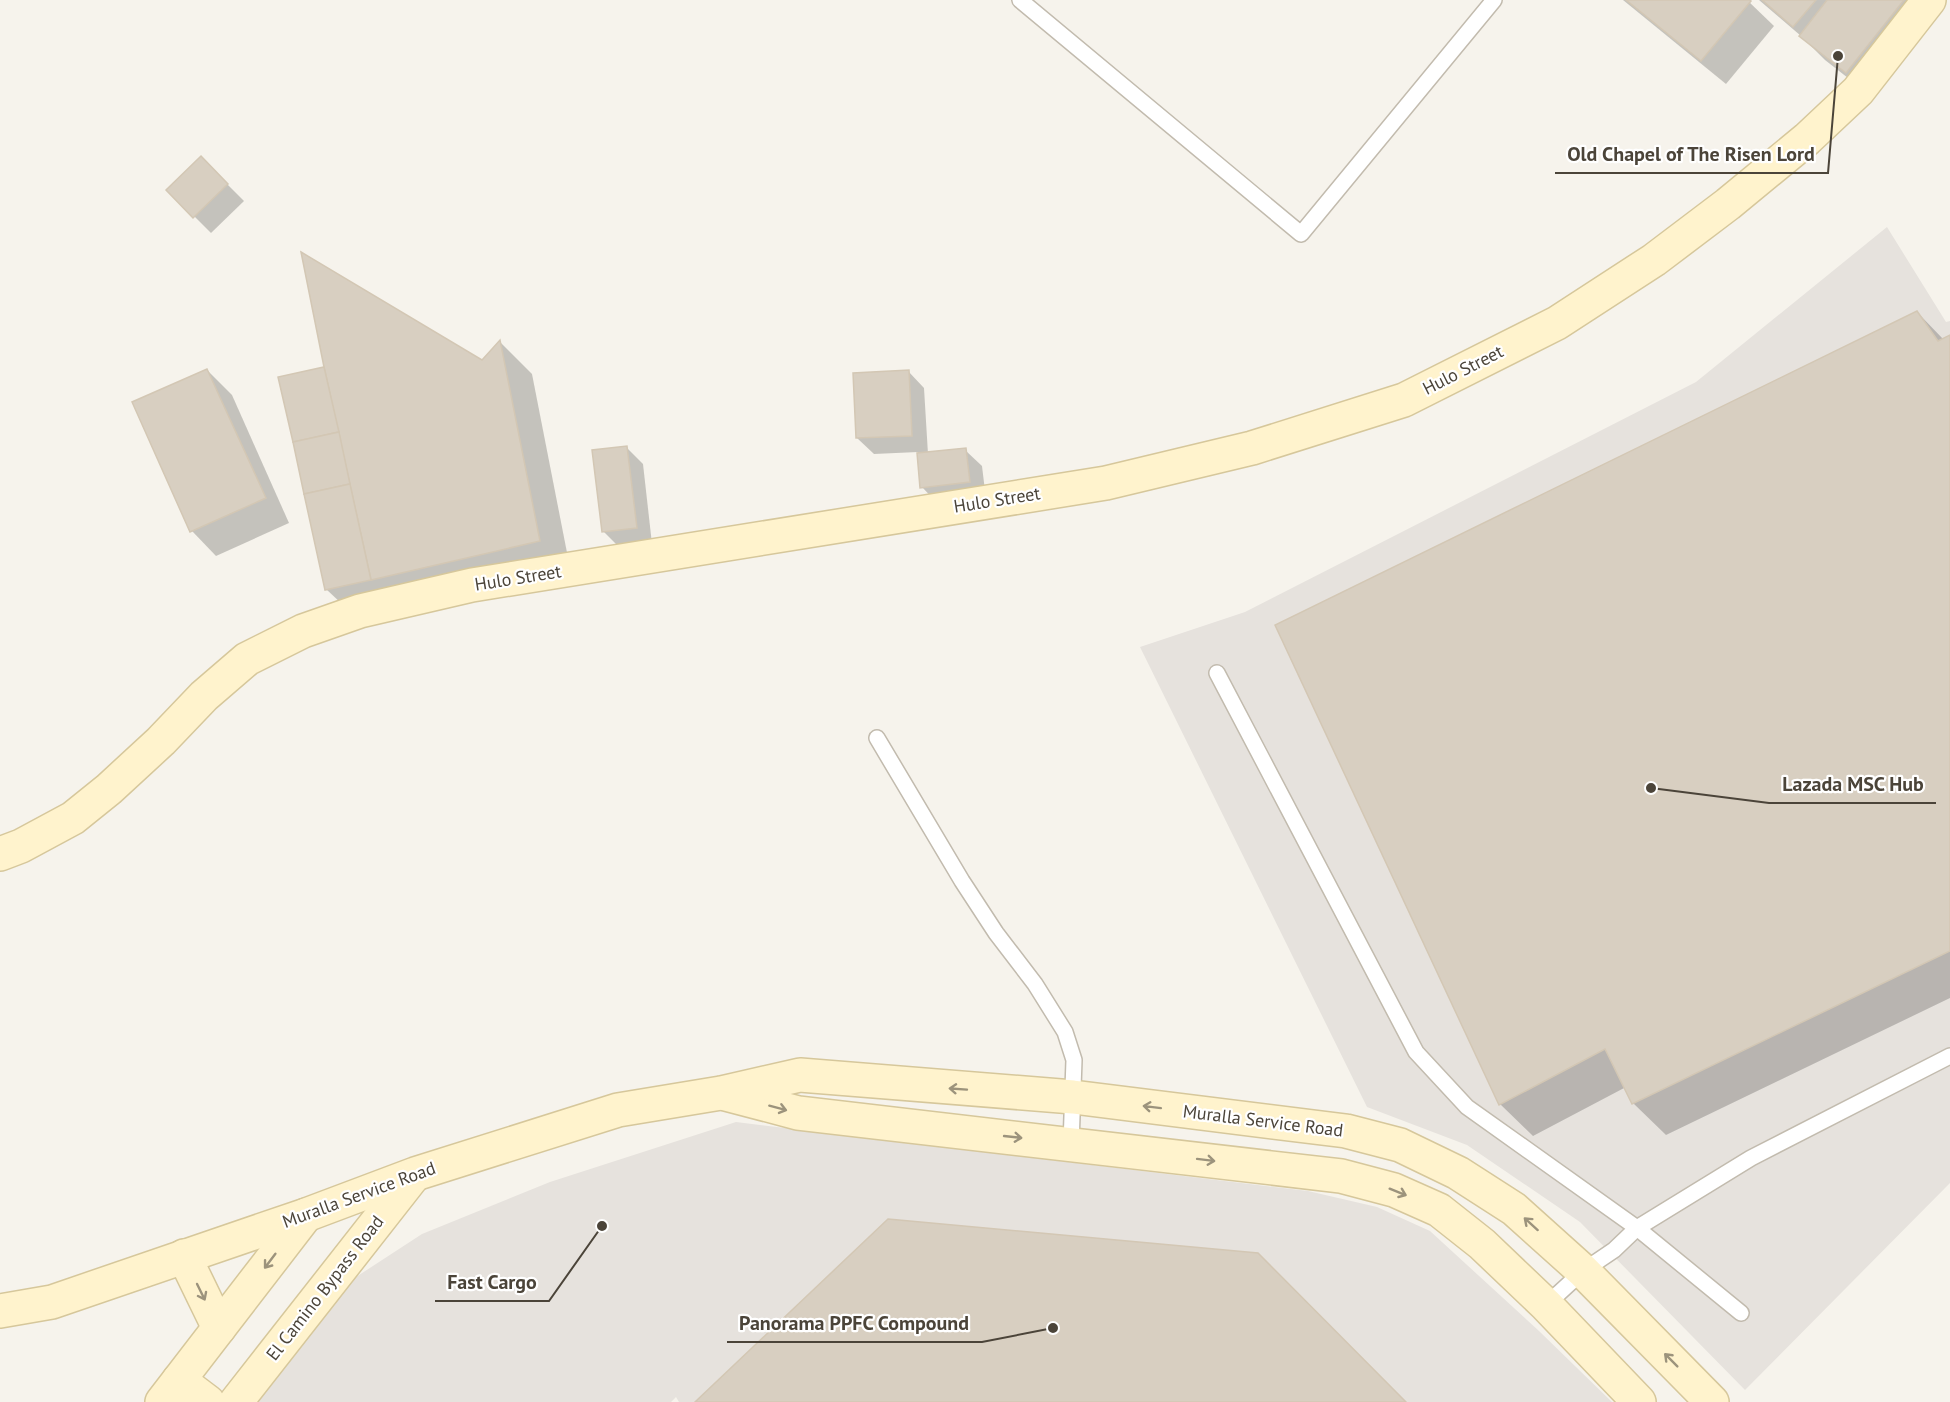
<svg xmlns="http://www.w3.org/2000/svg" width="1950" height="1402" viewBox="0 0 1950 1402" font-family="'PT Sans',sans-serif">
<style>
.industrial{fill:#e6e2dd}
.shadow{fill:#0003}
.building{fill:#d8cfc1;stroke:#d3c7b4;stroke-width:1.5}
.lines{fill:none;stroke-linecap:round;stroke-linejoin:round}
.lane-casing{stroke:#c2bbae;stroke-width:18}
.secondary-casing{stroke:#d6c79b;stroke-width:36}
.lane{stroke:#fff;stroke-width:15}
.secondary{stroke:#fff3cd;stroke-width:33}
.oneway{stroke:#9c937c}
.labels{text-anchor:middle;stroke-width:4.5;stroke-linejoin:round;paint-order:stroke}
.street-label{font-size:18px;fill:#4b4439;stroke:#fff}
.leader{fill:none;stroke:#4b4439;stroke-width:2}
.callout-dot{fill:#4b4439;stroke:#fff;stroke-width:2}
.callout-label{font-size:20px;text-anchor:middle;font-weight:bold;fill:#4b4439;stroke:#fff;stroke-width:4.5;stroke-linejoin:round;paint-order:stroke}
</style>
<rect width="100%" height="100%" fill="#f6f3ec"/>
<g class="industrial">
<path d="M 1887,227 L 1946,322 L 1950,321 L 1950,1183 L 1745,1390 L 1580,1222 L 1467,1145 L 1367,1107 L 1140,647 L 1245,612 L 1696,382 Z"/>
<path d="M 736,1122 L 1308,1191 L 1377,1207 L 1430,1231 L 1539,1331 L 1612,1402 L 679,1402 L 676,1397 L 671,1402 L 258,1402 L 356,1277 L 422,1234 L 550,1182 Z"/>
</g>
<g class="shadow">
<path d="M 1623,0 L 1747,0 L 1774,26 L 1726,84 Z"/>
<path d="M 1759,0 L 1912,0 L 1871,96 L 1825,60 L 1801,36 Z"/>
<path d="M 201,158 L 244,201 L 211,233 L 168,190 Z"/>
<path d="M 1917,312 L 1944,340 L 1950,337 L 1950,998 L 1666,1135 L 1633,1103 L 1626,1087 L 1533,1136 L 1500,1104 Z"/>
<path d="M 500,342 L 532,374 L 571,573 L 343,605 L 326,589 L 482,362 Z"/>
<path d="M 207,370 L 232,395 L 289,523 L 216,556 L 192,531 Z"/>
<path d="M 908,371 L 924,388 L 928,454 L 965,450 L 982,466 L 986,499 L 938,504 L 922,487 L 918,452 L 874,454 L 857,438 Z"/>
<path d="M 626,447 L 643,464 L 652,544 L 620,548 L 603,531 Z"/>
</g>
<g class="building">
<path d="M 1626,0 L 1750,0 L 1751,1 L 1701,61 Z"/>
<path d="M 1762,0 L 1816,0 L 1793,27 Z"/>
<path d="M 1827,0 L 1904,0 L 1846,73 L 1799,36 Z"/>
<path d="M 201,156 L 228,184 L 193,218 L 166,190 Z"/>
<path d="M 301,252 L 482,360 L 500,340 L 540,541 L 371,580 L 324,367 Z"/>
<path d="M 1917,311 L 1938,341 L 1950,335 L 1950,951 L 1632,1104 L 1605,1049 L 1499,1105 L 1275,625 Z"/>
<path d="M 324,367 L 339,432 L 293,442 L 278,377 Z"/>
<path d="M 207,369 L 266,498 L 190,532 L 132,402 Z"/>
<path d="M 909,370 L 912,436 L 856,438 L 853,373 Z"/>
<path d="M 339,432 L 350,484 L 304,494 L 293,442 Z"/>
<path d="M 627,446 L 637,528 L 602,532 L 592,450 Z"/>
<path d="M 966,448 L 970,482 L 920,488 L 917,453 Z"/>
<path d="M 350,484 L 371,580 L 325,590 L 304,494 Z"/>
<path d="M 888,1219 L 1258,1253 L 1406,1402 L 695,1402 Z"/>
</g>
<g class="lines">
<defs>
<g id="lane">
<path d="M 1020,0 L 1301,234 L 1494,0"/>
<path d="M 1217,673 L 1416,1052 L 1467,1107 L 1637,1228 L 1741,1313"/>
<path d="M 877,738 L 962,881 L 996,933 L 1035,984 L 1065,1032 L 1074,1060 L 1071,1144"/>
<path d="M 1546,1305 L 1583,1271 L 1614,1250 L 1637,1228 L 1751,1158 L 1950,1056"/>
</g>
<g id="secondary">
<path d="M 0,854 L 21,846 L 73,818 L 109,789 L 161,741 L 204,696 L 247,659 L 303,631 L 360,611 L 472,585 L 1106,483 L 1252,448 L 1404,400 L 1557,323 L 1654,260 L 1728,204 L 1807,139 L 1858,91 L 1929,0"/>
<path d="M 726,1094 L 798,1113 L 1341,1176 L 1394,1190 L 1439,1210 L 1482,1244 L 1546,1305 L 1639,1402"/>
<path d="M 184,1256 L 219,1328"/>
<path d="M 0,1311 L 52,1302 L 306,1215 L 415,1174 L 618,1110 L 721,1093 L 800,1075 L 1073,1097 L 1346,1131 L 1400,1145 L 1458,1173 L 1514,1209 L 1583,1271 L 1712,1402"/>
<path d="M 179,1380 L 208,1402"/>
<path d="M 162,1402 L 306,1215"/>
<path d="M 236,1402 L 414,1175"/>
</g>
</defs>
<use href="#lane" class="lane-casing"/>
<use href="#secondary" class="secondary-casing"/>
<use href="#lane" class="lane"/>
<use href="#secondary" class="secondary"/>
</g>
<defs><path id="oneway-shaft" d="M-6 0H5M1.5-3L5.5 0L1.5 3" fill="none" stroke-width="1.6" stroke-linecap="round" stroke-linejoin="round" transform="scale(1.5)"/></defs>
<g class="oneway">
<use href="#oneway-shaft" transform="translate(958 1089) rotate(-176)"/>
<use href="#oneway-shaft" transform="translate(1152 1107) rotate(-173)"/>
<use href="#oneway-shaft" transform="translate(778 1108) rotate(15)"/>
<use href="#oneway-shaft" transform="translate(1013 1137) rotate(6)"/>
<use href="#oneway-shaft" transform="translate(1206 1160) rotate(7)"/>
<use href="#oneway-shaft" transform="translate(1398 1192) rotate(22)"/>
<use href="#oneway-shaft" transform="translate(1531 1224) rotate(-138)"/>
<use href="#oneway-shaft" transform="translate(270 1261) rotate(127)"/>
<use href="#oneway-shaft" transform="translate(201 1292) rotate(64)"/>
<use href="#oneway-shaft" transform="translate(1671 1360) rotate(-135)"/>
</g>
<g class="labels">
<g class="street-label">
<text transform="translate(1463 370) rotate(-27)" y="6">Hulo Street</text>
<text transform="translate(997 500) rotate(-9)" y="6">Hulo Street</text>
<text transform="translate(518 578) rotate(-9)" y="6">Hulo Street</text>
<text transform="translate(1263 1121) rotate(7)" y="6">Muralla Service Road</text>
<text transform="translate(359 1195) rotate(-20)" y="6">Muralla Service Road</text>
<text transform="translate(325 1288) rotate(-52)" y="6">El Camino Bypass Road</text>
</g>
</g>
<path class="leader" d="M1838 56L1828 173H1555M1651 788L1769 803H1936M602 1226L549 1301H435M1053 1328L982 1342H727"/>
<g class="callout-dot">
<circle cx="1838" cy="56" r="6"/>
<circle cx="1651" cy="788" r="6"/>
<circle cx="602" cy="1226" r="6"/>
<circle cx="1053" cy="1328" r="6"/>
</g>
<g class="callout-label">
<text x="1691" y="161">Old Chapel of The Risen Lord</text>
<text x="1853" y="791">Lazada MSC Hub</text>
<text x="492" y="1289">Fast Cargo</text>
<text x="854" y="1330">Panorama PPFC Compound</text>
</g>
</svg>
